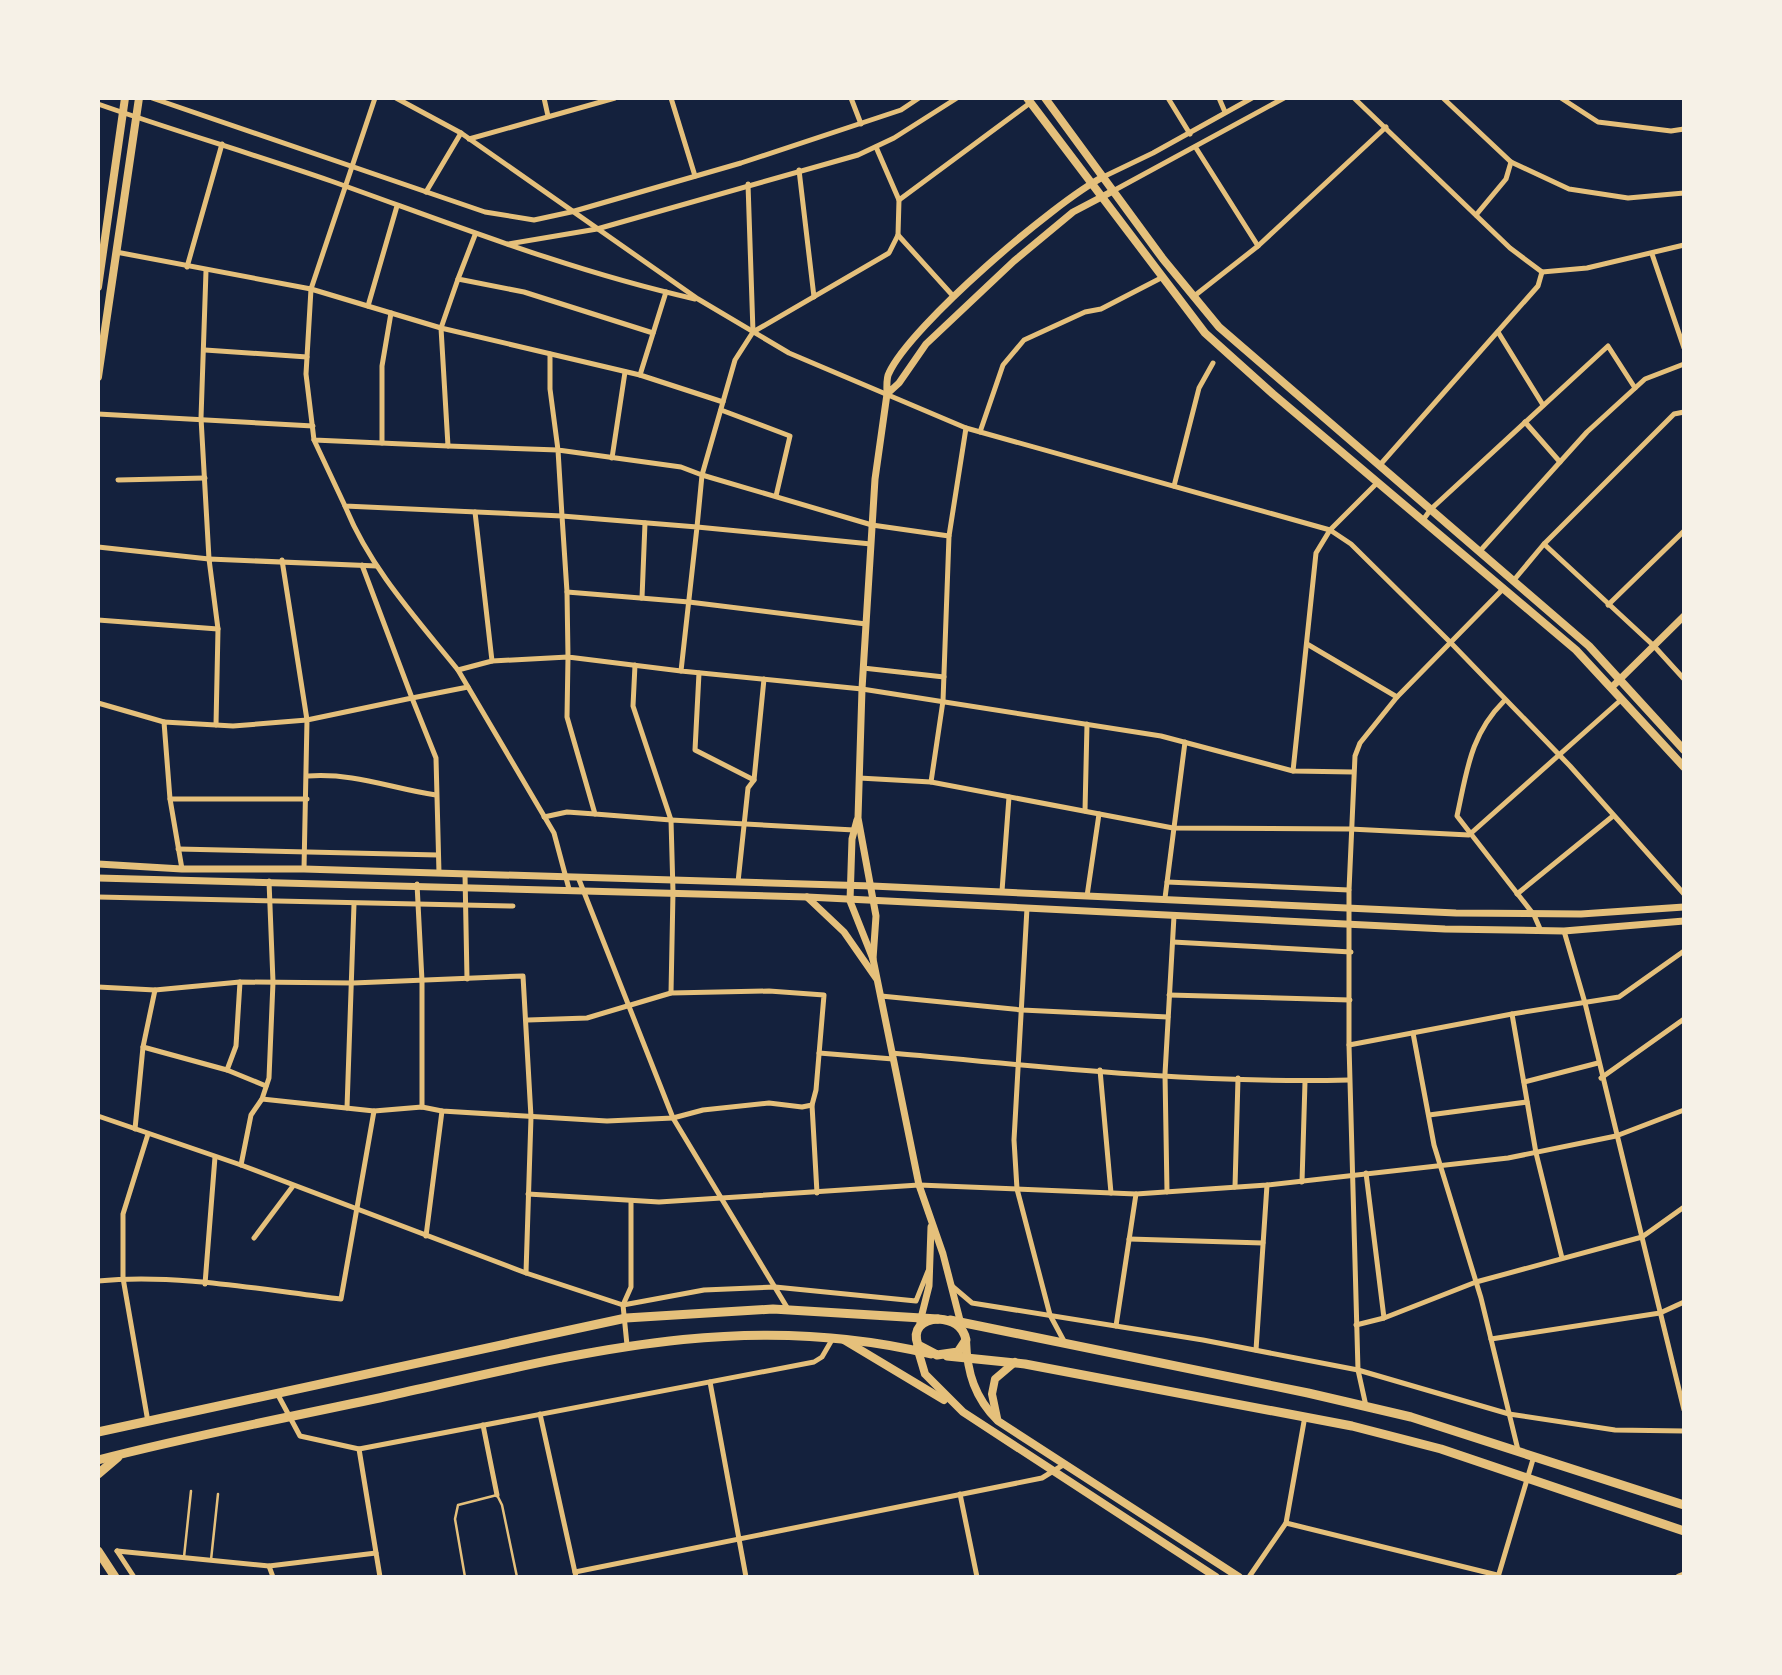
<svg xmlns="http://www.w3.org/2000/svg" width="1782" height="1675" viewBox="0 0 1782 1675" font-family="'Exo 2',sans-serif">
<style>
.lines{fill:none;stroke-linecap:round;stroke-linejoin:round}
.service{stroke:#e5c07b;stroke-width:2.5}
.minor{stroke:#e5c07b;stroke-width:5}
.tertiary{stroke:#e5c07b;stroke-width:7}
.secondary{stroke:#e5c07b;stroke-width:8}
.primary{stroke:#e5c07b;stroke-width:9}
.trunk{stroke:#e5c07b;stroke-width:9}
</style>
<rect width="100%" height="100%" fill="#14213d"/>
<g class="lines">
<g class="service">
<path d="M 184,1557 L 191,1491"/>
<path d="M 211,1560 L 218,1494"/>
<path d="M 465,1577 L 455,1519 L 458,1505 L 497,1495 L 502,1505 L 517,1577"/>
</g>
<g class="minor">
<path d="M 152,98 L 485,212 L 534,220 L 571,212 L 741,163 L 901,110 L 919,98"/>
<path d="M 396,98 L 461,133 L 698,299 L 789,353 L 966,428 L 1330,530 L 1316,553 L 1293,771 L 1353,772"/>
<path d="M 544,98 L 548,116"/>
<path d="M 671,98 L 695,176"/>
<path d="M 851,98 L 861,124"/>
<path d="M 1168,98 L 1190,134"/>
<path d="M 1219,98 L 1225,112"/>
<path d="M 1354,98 L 1510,248 L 1542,272 L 1587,268 L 1684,245"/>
<path d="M 1443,98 L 1511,162 L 1569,189 L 1628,198 L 1684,193"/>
<path d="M 1561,98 L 1598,122 L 1671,131 L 1684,129"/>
<path d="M 98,104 C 175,131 253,154 331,181 C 452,224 570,271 695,299"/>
<path d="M 469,139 L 615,98"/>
<path d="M 876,147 L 899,200 L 1030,103"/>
<path d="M 1196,148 L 1258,246"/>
<path d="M 799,170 L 814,297"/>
<path d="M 1103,177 L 1153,153 L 1252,98"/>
<path d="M 748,184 L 753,332 L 889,253 L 898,235 L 899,200"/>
<path d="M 1113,191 L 1284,98"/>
<path d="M 426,192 L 461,133"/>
<path d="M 1476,215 L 1506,179 L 1511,162"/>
<path d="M 475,235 L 458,279 L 524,292 L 653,333"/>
<path d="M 898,235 L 954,297"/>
<path d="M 508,244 L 597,229 L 858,155 L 894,138 L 957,98"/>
<path d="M 116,252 L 311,289 L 375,98"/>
<path d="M 1652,254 L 1684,348"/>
<path d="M 187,267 L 222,144"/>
<path d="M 458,279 L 441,328 L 640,375"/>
<path d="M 311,289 L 441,328 L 448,446 L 314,440 L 306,374 Z"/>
<path d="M 666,292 L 640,375 L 723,402"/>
<path d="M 1193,297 L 1258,246 L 1386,127"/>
<path d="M 368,306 L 397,206"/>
<path d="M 753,332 L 735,360 L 702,475 L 872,525 L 949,536"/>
<path d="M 1498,332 L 1543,405"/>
<path d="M 205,350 L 307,357"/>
<path d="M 550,354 L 550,389 L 558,450 L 681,467 L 702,475 L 697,527 L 871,544"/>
<path d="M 721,410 L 790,436 L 776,496"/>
<path d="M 98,414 L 313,426"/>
<path d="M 1525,422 L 1560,462"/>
<path d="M 980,432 L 1003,365 L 1024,340 L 1085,312 L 1101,309 L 1161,278"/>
<path d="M 314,440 L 345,506 L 562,516 L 567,592 L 689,602 L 866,624"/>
<path d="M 382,443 L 382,366 L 391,313"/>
<path d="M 448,446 L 558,450 L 562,516 L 697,527 L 681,671 L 862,689 L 1161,736 L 1293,771"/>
<path d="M 612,458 L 625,372"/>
<path d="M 1379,466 L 1538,286 L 1542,272"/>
<path d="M 118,480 L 205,478"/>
<path d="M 1378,482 L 1330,530 L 1351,544 L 1452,644 L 1570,766 L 1684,894"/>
<path d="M 1174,486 L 1199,388 L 1213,363"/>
<path d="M 345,506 C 370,568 416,618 458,670 L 492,661 L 475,512"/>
<path d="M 1423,520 L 1431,509 L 1608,346 L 1635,388"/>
<path d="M 1544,544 L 1654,646 L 1684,679"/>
<path d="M 98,547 L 209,559 L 201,418 L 206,271"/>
<path d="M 1480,551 L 1587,432 L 1645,379 L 1684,364"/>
<path d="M 1514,580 L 1544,544 L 1674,414 L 1684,412"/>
<path d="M 567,592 L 568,657 L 681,671"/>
<path d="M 642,598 L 645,523"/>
<path d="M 1608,605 L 1684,531"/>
<path d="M 98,620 L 218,629"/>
<path d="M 1307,644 L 1397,697"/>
<path d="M 492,661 L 568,657 L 567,717 L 595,814 L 671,820 L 633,706 L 635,665"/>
<path d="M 863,668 L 944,677"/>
<path d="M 458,670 L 554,833 L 569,889"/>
<path d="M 699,673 L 695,750 L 754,780"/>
<path d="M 1504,701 C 1470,735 1467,771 1457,816 L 1534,915 L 1541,931"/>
<path d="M 98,703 L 164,722"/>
<path d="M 216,725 L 218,629 L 209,559 L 377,566"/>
<path d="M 308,776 C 357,773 389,788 436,795"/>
<path d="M 859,778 L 931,782 L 1173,828 L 1350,829 L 1469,835 L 1622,699"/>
<path d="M 931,782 L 943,701 L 949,536 L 966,428"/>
<path d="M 170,799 L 164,722 L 233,726 L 307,720 L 282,560"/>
<path d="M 1085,811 L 1087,724"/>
<path d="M 544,817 L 567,812 L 595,814"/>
<path d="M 178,849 L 438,855"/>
<path d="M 182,869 L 170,799 L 307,799"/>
<path d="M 304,869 L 307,720 L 412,698 L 362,565"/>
<path d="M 439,873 L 436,758 L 412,698 L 468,687"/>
<path d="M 465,874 L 467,979"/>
<path d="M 578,877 L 673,1118 L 788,1309"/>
<path d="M 738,882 L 748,788 L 754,780 L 764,679"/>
<path d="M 1167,882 L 1349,890"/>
<path d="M 417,884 L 422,981 L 422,1107"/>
<path d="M 1002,891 L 1009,797"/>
<path d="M 1517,894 L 1613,816"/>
<path d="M 1087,896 L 1099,814"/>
<path d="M 98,897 L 513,906"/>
<path d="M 1165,898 L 1185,742"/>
<path d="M 1027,908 L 1014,1140 L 1017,1189 L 1050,1315 L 1065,1343"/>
<path d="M 1564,931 L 1585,1003 L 1684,1410"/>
<path d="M 1173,942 L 1351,952"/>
<path d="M 98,987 L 155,990 L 240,982 L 353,983 L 523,976 L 531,1117 L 526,1273 L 623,1305 L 627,1345"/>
<path d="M 671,993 L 673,892 L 671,820 L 854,830"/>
<path d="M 1169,995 L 1350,1000"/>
<path d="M 881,996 L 1022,1010 L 1168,1017"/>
<path d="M 1512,1014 L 1619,997 L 1684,951"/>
<path d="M 528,1020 L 587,1018 L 671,993 L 769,991 L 824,995 L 816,1090 L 812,1105 L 817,1193"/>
<path d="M 1413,1033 L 1434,1145 L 1481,1298 L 1518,1450"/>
<path d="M 1349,1045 L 1512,1014 L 1536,1153 L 1562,1258"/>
<path d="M 143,1047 L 227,1070 L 266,1086"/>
<path d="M 819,1053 L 893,1059"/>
<path d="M 892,1053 C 1043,1067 1198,1084 1349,1080"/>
<path d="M 227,1070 L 236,1046 L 240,982"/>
<path d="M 1100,1070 L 1111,1193"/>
<path d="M 1601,1078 L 1684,1019"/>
<path d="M 1524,1082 L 1598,1063"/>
<path d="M 262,1099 L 374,1111 L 422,1107 L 442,1111 L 607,1121 L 673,1118 L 703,1110 L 769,1103 L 802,1107 L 812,1105"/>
<path d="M 347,1108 L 354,904"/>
<path d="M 1429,1115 L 1527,1102"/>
<path d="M 98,1116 L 241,1165 L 526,1273"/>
<path d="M 135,1129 L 143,1047 L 155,990"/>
<path d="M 148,1134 L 123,1214 L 123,1278 L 148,1422"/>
<path d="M 241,1165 L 251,1115 L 262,1099 L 269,1078 L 273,982 L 269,881"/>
<path d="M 1366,1173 L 1384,1318"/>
<path d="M 1302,1182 L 1305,1082"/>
<path d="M 1235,1187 L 1238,1078"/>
<path d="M 1167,1192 L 1165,1074 L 1174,916"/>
<path d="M 528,1194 L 659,1202 L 919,1185 L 1136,1194 L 1267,1185 L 1508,1158 L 1616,1136 L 1684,1110"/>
<path d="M 426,1236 L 442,1111"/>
<path d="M 254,1238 L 293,1186"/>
<path d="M 1129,1239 L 1263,1243"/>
<path d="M 98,1281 C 175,1273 264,1290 341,1299 L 374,1111"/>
<path d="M 205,1284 L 215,1157"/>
<path d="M 952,1286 L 972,1303 L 1203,1340 L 1358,1370 L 1509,1414 L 1615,1430 L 1684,1431"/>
<path d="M 623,1305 L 704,1290 L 775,1287 L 916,1301 L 928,1271"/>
<path d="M 623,1305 L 631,1287 L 631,1201"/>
<path d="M 1356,1325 L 1384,1318 L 1476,1282 L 1642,1237 L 1684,1207"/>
<path d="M 1116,1326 L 1136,1194"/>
<path d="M 1491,1339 L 1660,1313 L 1684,1302"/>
<path d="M 1256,1350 L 1267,1185"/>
<path d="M 710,1382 L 746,1577"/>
<path d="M 278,1395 L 300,1436 L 359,1449 L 814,1362 L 822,1357 L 833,1338"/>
<path d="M 1366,1406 L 1358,1370 L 1349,1045 L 1349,890 L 1355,756 L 1360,743 L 1397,697 L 1504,588"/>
<path d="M 540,1414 L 576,1577"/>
<path d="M 483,1425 L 497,1495"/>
<path d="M 359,1449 L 380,1577"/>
<path d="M 960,1494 L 977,1577"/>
<path d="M 1286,1523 L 1497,1575"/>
<path d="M 117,1551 L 269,1566 L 376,1553"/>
<path d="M 117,1551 L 134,1577"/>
<path d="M 269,1566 L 273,1577"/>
<path d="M 575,1572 L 1042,1478 L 1063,1465"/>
<path d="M 1249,1577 L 1286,1523 L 1305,1416"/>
<path d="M 1498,1577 L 1534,1456"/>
</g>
<g class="tertiary">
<path d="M 1103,177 C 1055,202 911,325 889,373 C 886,378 887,387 887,394 L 899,383 L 926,344 L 1014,261 L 1073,212 L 1113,191"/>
<path d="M 1613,686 L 1684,616"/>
<path d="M 857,820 L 852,839 L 850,901 L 873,959 L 919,1185 L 943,1254 L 961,1324"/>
<path d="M 98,864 L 182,869 L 304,869 L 872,886 L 1456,913 L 1581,914 L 1684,907"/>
<path d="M 98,878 L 807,897 L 1445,929 L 1564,931 L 1684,921"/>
<path d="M 807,897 L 844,932 L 876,978"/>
<path d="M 873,959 L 876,916 L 858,818 L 862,689 L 875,479 L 887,394"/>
<path d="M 920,1322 L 929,1286 L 931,1227"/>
<path d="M 1679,1577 L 1684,1575"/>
</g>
<g class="secondary">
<path d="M 1027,98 L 1205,333 L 1273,394 L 1576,650 L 1684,767"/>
<path d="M 1045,98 L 1163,259 L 1219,327 L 1589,646 L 1684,750"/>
<path d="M 98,287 L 125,98"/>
<path d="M 98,377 L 139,98"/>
<path d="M 844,1340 L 944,1400"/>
<path d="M 966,1340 C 967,1373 975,1398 998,1421 L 1239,1577"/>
<path d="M 917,1347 L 925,1374 L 963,1412 L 1216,1577"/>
<path d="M 997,1418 L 992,1394 L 995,1379 L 1015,1362"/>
</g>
<g class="primary">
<path d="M 938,1319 C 952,1320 963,1325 966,1340 L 958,1352 L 937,1355 L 918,1345 C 912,1329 922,1320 938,1319 Z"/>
<path d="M 950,1320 L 1308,1393 L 1411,1417 L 1684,1505"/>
<path d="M 947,1356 L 1025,1364 L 1352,1426 L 1441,1449 L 1684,1531"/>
<path d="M 98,1432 L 626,1318 L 773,1309 L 938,1319"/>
<path d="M 98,1460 C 194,1435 291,1417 388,1396 C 574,1355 741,1308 931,1354"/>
<path d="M 98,1474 L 118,1457"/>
</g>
<path class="trunk" d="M 98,1551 L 115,1577"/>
</g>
<rect width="1782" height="1675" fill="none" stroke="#f6f1e7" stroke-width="200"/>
</svg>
